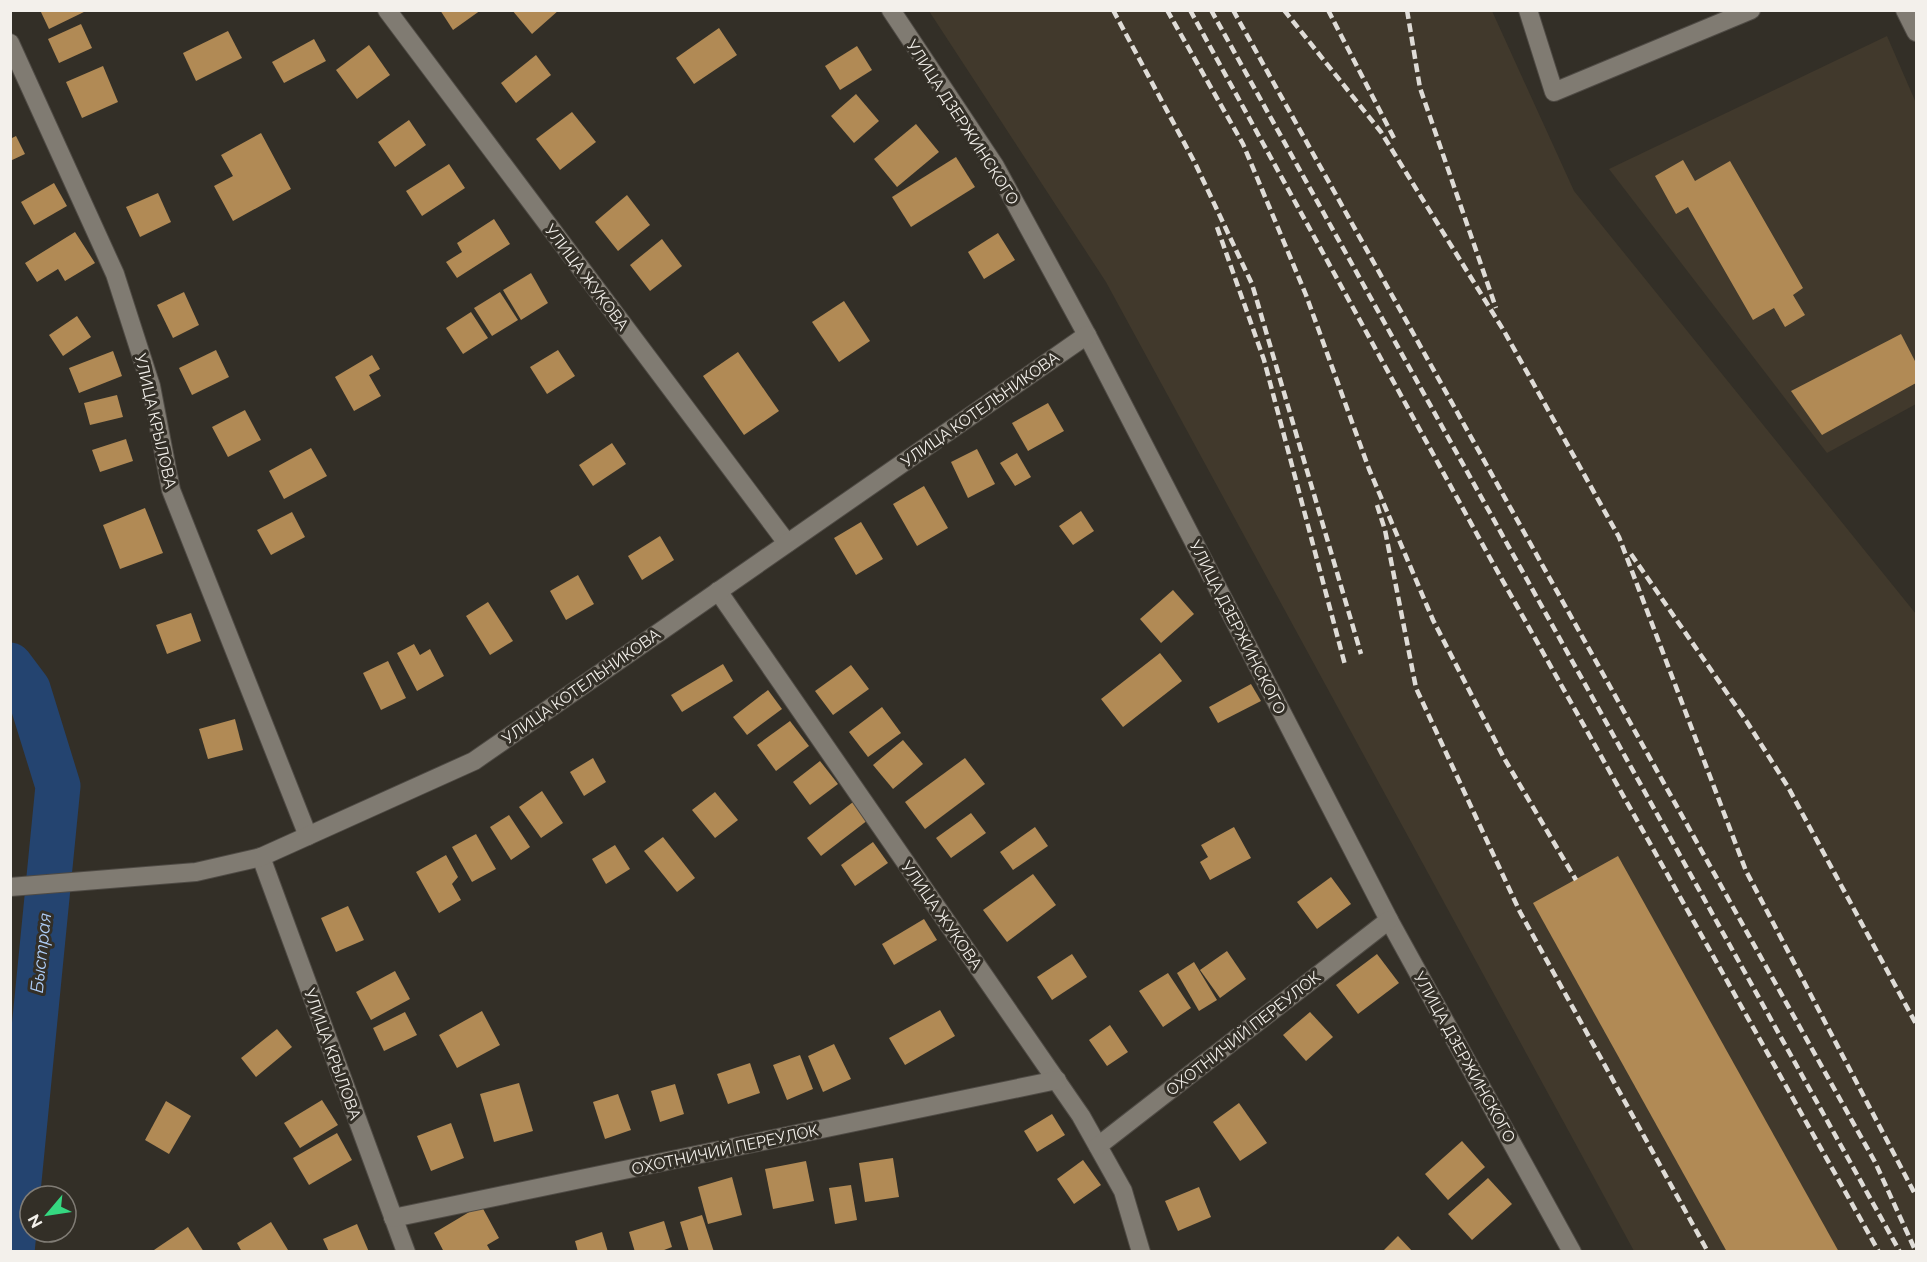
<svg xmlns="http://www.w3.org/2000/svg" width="1927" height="1262" viewBox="0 0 1927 1262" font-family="Raleway,sans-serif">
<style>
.built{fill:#41392c}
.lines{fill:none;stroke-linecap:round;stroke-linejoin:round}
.river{stroke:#244470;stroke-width:45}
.building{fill:#b18a55}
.minor-casing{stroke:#4f4b45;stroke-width:20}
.minor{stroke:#807b72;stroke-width:18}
.rail{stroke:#dfdcd7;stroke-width:4.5;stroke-dasharray:9 4.5;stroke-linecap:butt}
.labels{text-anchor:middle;stroke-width:6;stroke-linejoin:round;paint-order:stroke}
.street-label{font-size:16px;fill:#f3f0eb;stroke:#332f27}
.water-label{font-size:18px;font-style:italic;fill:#aecdf7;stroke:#332f27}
</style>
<rect width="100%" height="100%" fill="#332f27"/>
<g class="built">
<path d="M 929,11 L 1492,11 L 1574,191 L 1916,614 L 1916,1251 L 1634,1251 L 1106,282 Z"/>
<path d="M 1887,36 L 1916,103 L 1916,404 L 1827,453 L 1609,169 Z"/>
</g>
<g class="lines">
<path class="river" d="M 10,665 L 28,689 L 58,786 L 12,1252"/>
</g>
<g class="building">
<path d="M 40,10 L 88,10 L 49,29 Z"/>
<path d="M 440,10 L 481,10 L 453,30 Z"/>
<path d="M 512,10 L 559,10 L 532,34 Z"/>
<path d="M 81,24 L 92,48 L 59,63 L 48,39 Z"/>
<path d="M 719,28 L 737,55 L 694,84 L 676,58 Z"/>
<path d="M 228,31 L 242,58 L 196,81 L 183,53 Z"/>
<path d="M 314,39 L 326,61 L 284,83 L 272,62 Z"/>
<path d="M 369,45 L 390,75 L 357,99 L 336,70 Z"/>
<path d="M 857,46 L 872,70 L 840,90 L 825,66 Z"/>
<path d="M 536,55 L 551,75 L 516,103 L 501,83 Z"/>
<path d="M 103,66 L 118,102 L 82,118 L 66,82 Z"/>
<path d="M 856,94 L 879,121 L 854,143 L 831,116 Z"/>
<path d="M 572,112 L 596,142 L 560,170 L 536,139 Z"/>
<path d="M 409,120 L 426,145 L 395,167 L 378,142 Z"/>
<path d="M 916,124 L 939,152 L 897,187 L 874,159 Z"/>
<path d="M 261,133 L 291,189 L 233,221 L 214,186 L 233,176 L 221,155 Z"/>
<path d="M 16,136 L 25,154 L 10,161 L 10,139 Z"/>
<path d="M 956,157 L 975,187 L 911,227 L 892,197 Z"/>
<path d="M 1683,160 L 1695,181 L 1730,161 L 1803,288 L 1793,295 L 1805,315 L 1785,327 L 1774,308 L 1753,320 L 1688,207 L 1676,214 L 1655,176 Z"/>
<path d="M 449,164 L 465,188 L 422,216 L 406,191 Z"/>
<path d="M 54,183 L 67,206 L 34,225 L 21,202 Z"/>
<path d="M 158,193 L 171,222 L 140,237 L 126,207 Z"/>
<path d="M 627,195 L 650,225 L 618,251 L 595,222 Z"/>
<path d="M 494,219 L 510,244 L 457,278 L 446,262 L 462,252 L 457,243 Z"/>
<path d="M 75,232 L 95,263 L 65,281 L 58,269 L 37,282 L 25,263 Z"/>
<path d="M 998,233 L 1015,260 L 984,279 L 968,252 Z"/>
<path d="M 662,239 L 682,266 L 650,291 L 630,265 Z"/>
<path d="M 531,273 L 548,303 L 521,320 L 503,290 Z"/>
<path d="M 184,292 L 199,325 L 173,338 L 157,305 Z"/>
<path d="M 500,292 L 518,320 L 492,336 L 474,308 Z"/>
<path d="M 844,301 L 870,341 L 839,362 L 812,322 Z"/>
<path d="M 471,312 L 488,338 L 463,354 L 446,328 Z"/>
<path d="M 77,316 L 91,337 L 63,356 L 49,335 Z"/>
<path d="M 1901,334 L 1916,363 L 1916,383 L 1822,435 L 1791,391 Z"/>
<path d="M 216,350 L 229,377 L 192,395 L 179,368 Z"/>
<path d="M 558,350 L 575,376 L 547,394 L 530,367 Z"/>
<path d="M 113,351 L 122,376 L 79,393 L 69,368 Z"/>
<path d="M 738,352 L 779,411 L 744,435 L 703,376 Z"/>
<path d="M 372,355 L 380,369 L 369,375 L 381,396 L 354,411 L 335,377 Z"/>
<path d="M 117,395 L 123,417 L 90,425 L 84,403 Z"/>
<path d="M 1048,403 L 1064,431 L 1028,451 L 1012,423 Z"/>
<path d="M 245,410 L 261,440 L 228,457 L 212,427 Z"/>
<path d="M 126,439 L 133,461 L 100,472 L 92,450 Z"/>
<path d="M 612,443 L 626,464 L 593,486 L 579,465 Z"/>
<path d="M 311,448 L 327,476 L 284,499 L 269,471 Z"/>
<path d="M 977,449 L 995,484 L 968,498 L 951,462 Z"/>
<path d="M 1017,453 L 1031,477 L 1015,486 L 1000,463 Z"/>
<path d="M 924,486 L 948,528 L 917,546 L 893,504 Z"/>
<path d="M 145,508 L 163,553 L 120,569 L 103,525 Z"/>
<path d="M 1081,511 L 1094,531 L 1073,545 L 1059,526 Z"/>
<path d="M 292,512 L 305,537 L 271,555 L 257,530 Z"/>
<path d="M 861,522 L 883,559 L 856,575 L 834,538 Z"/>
<path d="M 660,536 L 674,560 L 642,580 L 628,556 Z"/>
<path d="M 578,575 L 594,604 L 566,620 L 550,591 Z"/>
<path d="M 1173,590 L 1194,614 L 1161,643 L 1140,619 Z"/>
<path d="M 488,602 L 513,641 L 490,655 L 466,616 Z"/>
<path d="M 191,613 L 201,641 L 167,654 L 156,625 Z"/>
<path d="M 414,644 L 420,655 L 430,649 L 444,676 L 417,691 L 397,653 Z"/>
<path d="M 1160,653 L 1182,681 L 1123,727 L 1101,699 Z"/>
<path d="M 388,661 L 406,698 L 381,710 L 363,673 Z"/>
<path d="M 723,664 L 733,681 L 682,712 L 671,695 Z"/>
<path d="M 851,665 L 869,689 L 833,715 L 815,691 Z"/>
<path d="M 1251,684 L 1261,701 L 1218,723 L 1209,707 Z"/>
<path d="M 768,690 L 782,709 L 747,735 L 733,717 Z"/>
<path d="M 882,707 L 901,733 L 868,757 L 849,732 Z"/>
<path d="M 235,719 L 243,750 L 208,759 L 199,729 Z"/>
<path d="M 790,721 L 809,746 L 776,771 L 757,745 Z"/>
<path d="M 903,740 L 923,764 L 893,789 L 873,765 Z"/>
<path d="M 593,758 L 606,782 L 584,796 L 570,772 Z"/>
<path d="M 965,758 L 985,784 L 925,829 L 905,802 Z"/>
<path d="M 820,761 L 838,784 L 810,805 L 793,782 Z"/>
<path d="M 542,791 L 563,823 L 541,838 L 519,807 Z"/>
<path d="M 715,792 L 738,820 L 715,838 L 692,810 Z"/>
<path d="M 853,802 L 868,820 L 821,856 L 807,838 Z"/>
<path d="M 971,813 L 986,833 L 951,858 L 936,838 Z"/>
<path d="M 509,815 L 530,847 L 511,860 L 490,827 Z"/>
<path d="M 1035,827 L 1048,846 L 1013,870 L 1000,852 Z"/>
<path d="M 1234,827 L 1251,858 L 1210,880 L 1200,862 L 1208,857 L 1201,845 Z"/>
<path d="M 476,834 L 496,869 L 472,882 L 452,847 Z"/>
<path d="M 663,837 L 695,878 L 677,892 L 644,851 Z"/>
<path d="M 873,842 L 888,863 L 855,886 L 841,865 Z"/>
<path d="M 615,845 L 630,869 L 606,884 L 592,859 Z"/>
<path d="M 446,855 L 458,877 L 452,884 L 461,900 L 439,913 L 416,872 Z"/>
<path d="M 1618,856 L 1839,1252 L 1727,1252 L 1533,903 Z"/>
<path d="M 1033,874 L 1056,905 L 1007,942 L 983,910 Z"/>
<path d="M 1331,877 L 1351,904 L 1317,929 L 1297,902 Z"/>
<path d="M 348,906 L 364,940 L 336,952 L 321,918 Z"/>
<path d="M 924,919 L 937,940 L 894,965 L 882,944 Z"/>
<path d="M 1227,951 L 1246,979 L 1220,998 L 1200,970 Z"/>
<path d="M 1072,954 L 1087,977 L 1052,1000 L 1037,977 Z"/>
<path d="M 1377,954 L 1399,983 L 1358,1014 L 1336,985 Z"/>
<path d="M 1194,962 L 1217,1000 L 1199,1011 L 1177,973 Z"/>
<path d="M 395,971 L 410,999 L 371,1020 L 356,992 Z"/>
<path d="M 1168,973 L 1191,1008 L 1163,1027 L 1139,991 Z"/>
<path d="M 940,1010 L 955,1036 L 905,1065 L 889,1038 Z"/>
<path d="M 482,1011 L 500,1045 L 457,1068 L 439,1035 Z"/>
<path d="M 405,1012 L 417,1035 L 384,1051 L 373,1028 Z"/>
<path d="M 1310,1012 L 1333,1037 L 1306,1061 L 1283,1035 Z"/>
<path d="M 1110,1025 L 1128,1052 L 1107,1066 L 1089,1040 Z"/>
<path d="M 277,1029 L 292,1047 L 256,1077 L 241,1058 Z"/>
<path d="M 834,1044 L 851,1079 L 823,1092 L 808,1056 Z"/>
<path d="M 800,1055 L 813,1089 L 787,1100 L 773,1065 Z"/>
<path d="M 750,1063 L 760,1093 L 728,1104 L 717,1074 Z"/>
<path d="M 519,1083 L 533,1131 L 494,1142 L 480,1094 Z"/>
<path d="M 675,1084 L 684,1114 L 660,1122 L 651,1091 Z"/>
<path d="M 618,1094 L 631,1130 L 605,1139 L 593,1102 Z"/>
<path d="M 322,1100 L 338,1125 L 300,1148 L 284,1123 Z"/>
<path d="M 166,1101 L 191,1116 L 169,1154 L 145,1140 Z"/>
<path d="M 1239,1103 L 1267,1143 L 1240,1161 L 1213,1122 Z"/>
<path d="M 1052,1114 L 1065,1135 L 1037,1152 L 1024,1131 Z"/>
<path d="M 451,1123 L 464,1158 L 431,1171 L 417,1136 Z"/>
<path d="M 337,1133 L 352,1160 L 309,1185 L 293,1158 Z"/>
<path d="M 1462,1141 L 1485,1167 L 1448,1200 L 1425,1174 Z"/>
<path d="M 893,1158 L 899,1197 L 865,1202 L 859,1163 Z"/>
<path d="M 1083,1160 L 1101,1185 L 1074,1204 L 1057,1179 Z"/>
<path d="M 806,1161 L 814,1201 L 773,1209 L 765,1169 Z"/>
<path d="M 732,1177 L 742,1215 L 708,1224 L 698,1187 Z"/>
<path d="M 1488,1178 L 1512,1204 L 1472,1240 L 1448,1214 Z"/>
<path d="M 851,1185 L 857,1220 L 835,1224 L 829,1188 Z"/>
<path d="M 1199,1187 L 1211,1217 L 1178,1231 L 1165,1201 Z"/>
<path d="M 481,1205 L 499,1238 L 487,1245 L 491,1252 L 444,1252 L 434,1233 Z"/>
<path d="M 702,1215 L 714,1252 L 689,1252 L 680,1222 Z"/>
<path d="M 664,1221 L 672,1247 L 659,1252 L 635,1252 L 629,1232 Z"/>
<path d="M 271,1222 L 288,1250 L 242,1252 L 237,1243 Z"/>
<path d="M 357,1224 L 369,1252 L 329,1252 L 323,1239 Z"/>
<path d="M 188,1227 L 204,1252 L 151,1252 Z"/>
<path d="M 602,1232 L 608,1252 L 578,1252 L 575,1241 Z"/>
<path d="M 1398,1236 L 1413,1252 L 1382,1252 Z"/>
</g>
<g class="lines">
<defs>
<g id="minor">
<path d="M 387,10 L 787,543"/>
<path d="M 891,10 L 995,166 L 1087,335 L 1389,920 L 1572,1252"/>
<path d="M 1528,10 L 1554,92 L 1751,10"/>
<path d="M 1905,10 L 1916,32"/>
<path d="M 10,43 L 115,274 L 151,386 L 171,490 L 308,836"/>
<path d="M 718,591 L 1081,1116 L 1123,1191 L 1141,1252"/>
<path d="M 261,857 L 406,1252"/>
<path d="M 10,887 L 196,872 L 261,857 L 474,761 L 1087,335"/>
<path d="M 1098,1146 L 1389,920"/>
<path d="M 393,1218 L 1057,1080"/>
</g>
</defs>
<use href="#minor" class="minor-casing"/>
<use href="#minor" class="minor"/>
<g class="rail">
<path d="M 1113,10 L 1195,163 L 1252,284 L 1361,654"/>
<path d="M 1167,10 L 1243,144 L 1306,295 L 1369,469 L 1433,620 L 1504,758 L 1576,880"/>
<path d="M 1190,10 L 1490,558 L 1879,1252"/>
<path d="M 1211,10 L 1900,1252"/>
<path d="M 1233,10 L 1875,1162 L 1916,1252"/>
<path d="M 1284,10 L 1381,132 L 1504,331 L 1619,537 L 1746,871 L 1916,1196"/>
<path d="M 1328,10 L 1396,142"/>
<path d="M 1407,10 L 1420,88 L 1496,308"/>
<path d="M 1217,227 L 1264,360 L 1345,665"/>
<path d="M 1377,505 L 1385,530 L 1416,688 L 1520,912 L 1708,1252"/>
<path d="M 1631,554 L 1747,722 L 1788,787 L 1916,1024"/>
</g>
</g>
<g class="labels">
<g class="street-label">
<text transform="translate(963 122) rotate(57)" y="6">УЛИЦА ДЗЕРЖИНСКОГО</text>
<text transform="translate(587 277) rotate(53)" y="6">УЛИЦА ЖУКОВА</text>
<text transform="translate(980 409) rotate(-35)" y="6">УЛИЦА КОТЕЛЬНИКОВА</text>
<text transform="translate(156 421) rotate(77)" y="6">УЛИЦА КРЫЛОВА</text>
<text transform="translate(1238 627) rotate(63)" y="6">УЛИЦА ДЗЕРЖИНСКОГО</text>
<text transform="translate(581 686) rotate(-35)" y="6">УЛИЦА КОТЕЛЬНИКОВА</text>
<text transform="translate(942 915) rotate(55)" y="6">УЛИЦА ЖУКОВА</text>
<text transform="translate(1243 1033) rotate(-38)" y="6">ОХОТНИЧИЙ ПЕРЕУЛОК</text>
<text transform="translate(333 1054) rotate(70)" y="6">УЛИЦА КРЫЛОВА</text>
<text transform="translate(1465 1057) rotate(61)" y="6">УЛИЦА ДЗЕРЖИНСКОГО</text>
<text transform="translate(725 1149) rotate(-12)" y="6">ОХОТНИЧИЙ ПЕРЕУЛОК</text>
</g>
<g class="water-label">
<text transform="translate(41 953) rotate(-84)" y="6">Быстрая</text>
</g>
</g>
<rect width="1927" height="1262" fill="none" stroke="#f3f0eb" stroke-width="24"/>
<g transform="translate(48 1214) rotate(241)"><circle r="28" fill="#332f27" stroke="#807c75" stroke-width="1.5"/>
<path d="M0-4.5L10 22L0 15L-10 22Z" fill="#35d881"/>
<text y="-9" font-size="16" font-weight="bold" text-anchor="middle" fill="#f3f0eb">N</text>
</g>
</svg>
